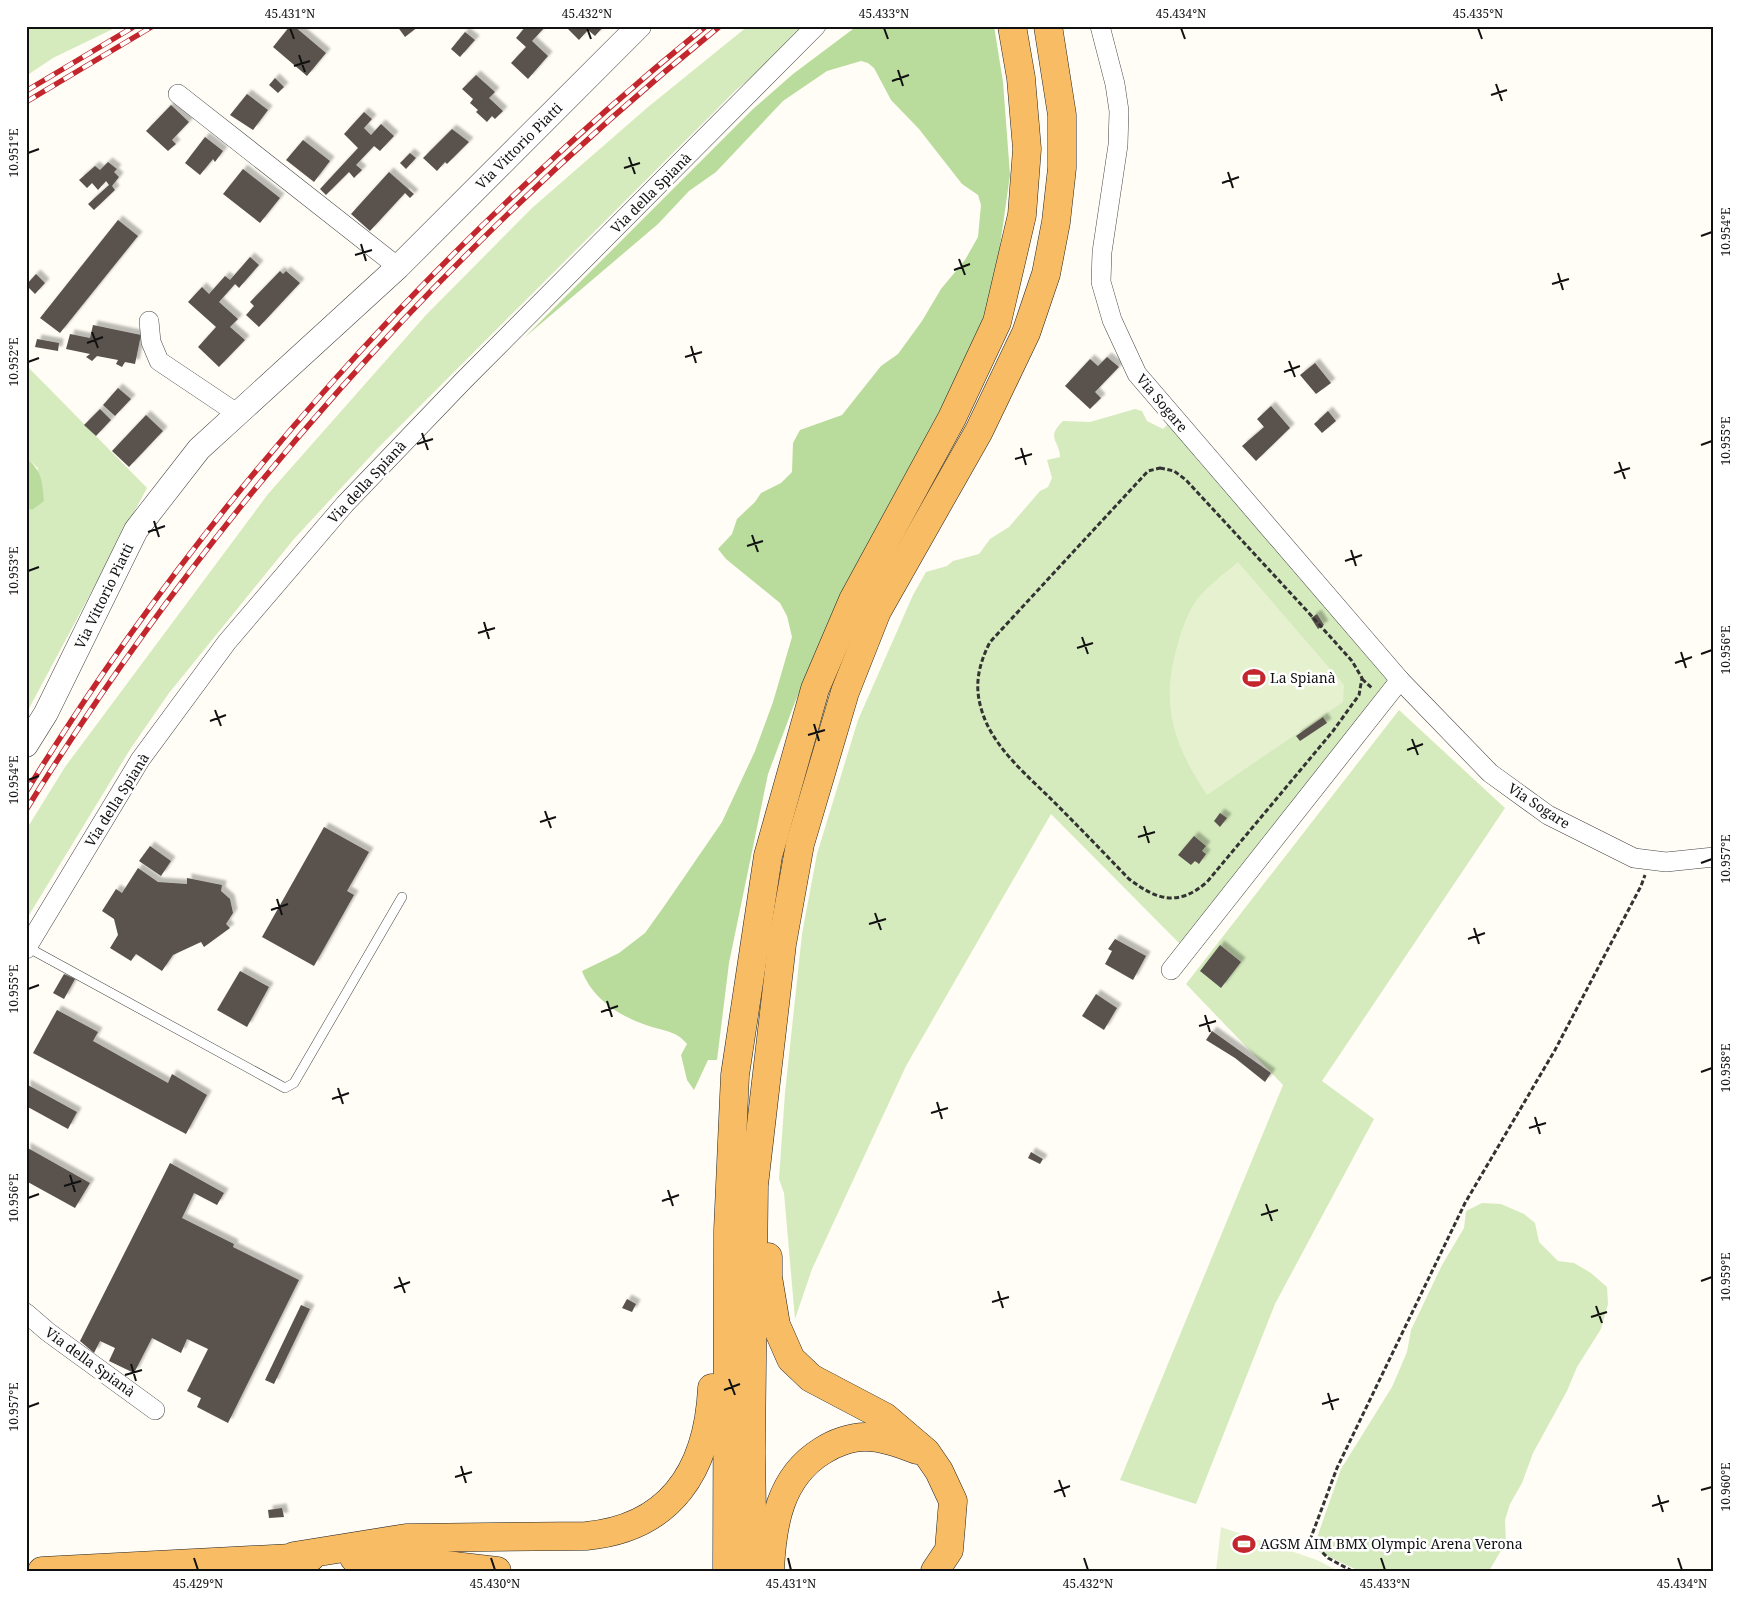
<svg xmlns="http://www.w3.org/2000/svg" width="1740" height="1597" viewBox="0 0 1740 1597" font-family="'Noto Serif',serif">
<style>
.green{fill:#d5ebbd}
.forest{fill:#b9dc9c}
.pitch{fill:#e6f2cf}
.building{fill:#5a524d;filter:url(#shadow)}
.lines{fill:none;stroke-linecap:round;stroke-linejoin:round}
.service-casing{stroke:#444;stroke-width:10}
.minor-casing{stroke:#444;stroke-width:20}
.tertiary-casing{stroke:#444;stroke-width:25}
.trunk-casing{stroke:#222;stroke-width:29}
.path{stroke:#333;stroke-width:3;stroke-dasharray:5 2.5;stroke-linecap:butt}
.service{stroke:#fff;stroke-width:9}
.minor{stroke:#fff;stroke-width:19}
.tertiary{stroke:#fff;stroke-width:24}
.trunk{stroke:#f7bc64;stroke-width:28}
.rail-casing{stroke:#c4262e;stroke-width:5.5}
.rail{stroke:#fff;stroke-width:4;stroke-dasharray:11;stroke-linecap:butt}
.ticks{fill:none;stroke:#111;stroke-width:2}
.labels{text-anchor:middle;stroke-width:5;stroke-linejoin:round;paint-order:stroke}
.street-label{font-size:14px;fill:#111;stroke:#fff}
.poi-label{font-size:14px;fill:#111;stroke:#fff;text-anchor:start}
.neatline{fill:none;stroke:#111;stroke-width:2}
.ticks-label{font-size:12px;text-anchor:middle;fill:#111}
</style>
<defs>
<filter id="shadow"><feDropShadow dx="4.5" dy="-4.5" stdDeviation="1" flood-color="#0004"/></filter>
</defs>
<rect width="100%" height="100%" fill="#fffdf5"/>
<g class="green">
<path d="M 26,26 L 119,26 L 53,58 L 26,76 Z"/>
<path d="M 748,26 L 814,26 L 736,90 L 378,448 L 294,539 L 169,693 L 131,748 L 26,920 L 26,830 L 65,767 L 268,494 L 426,315 L 532,208 L 648,107 Z"/>
<path d="M 26,365 L 147,488 L 26,714 L 26,508 L 32,510 L 38,468 L 26,458 Z"/>
<path d="M 1135,409 L 1142,411 L 1147,421 L 1163,429 L 1170,422 L 1195,457 L 1390,682 L 1180,944 L 1051,814 L 906,1066 L 812,1269 L 795,1319 L 784,1193 L 779,1179 L 785,1093 L 802,934 L 817,854 L 858,720 L 913,595 L 926,572 L 947,566 L 953,561 L 979,554 L 990,539 L 1009,527 L 1040,491 L 1048,487 L 1052,478 L 1047,460 L 1060,457 C 1060,441 1045,438 1063,421 L 1090,422 Z"/>
<path d="M 1399,710 L 1505,808 L 1322,1081 L 1374,1119 L 1275,1304 L 1196,1504 L 1120,1480 L 1283,1085 L 1186,984 Z"/>
<path d="M 1482,1203 L 1501,1204 L 1524,1214 L 1535,1223 L 1539,1242 L 1558,1261 L 1574,1263 L 1591,1273 L 1607,1287 L 1608,1304 L 1601,1329 L 1577,1367 L 1567,1391 L 1533,1453 L 1522,1483 L 1510,1504 L 1505,1520 L 1506,1542 L 1489,1571 L 1359,1571 L 1313,1549 L 1341,1469 L 1392,1387 L 1407,1352 L 1411,1330 L 1442,1265 L 1464,1228 L 1466,1211 Z"/>
</g>
<g class="forest">
<path d="M 857,26 L 994,26 L 1003,82 L 1010,175 L 998,260 L 985,313 L 966,361 L 844,590 L 795,702 L 768,774 L 729,963 L 717,1060 L 708,1060 L 694,1090 L 687,1080 L 681,1055 L 687,1044 C 676,1030 662,1031 646,1025 C 619,1016 592,998 582,971 L 619,953 L 645,933 L 665,905 L 722,822 L 755,751 L 773,702 L 792,637 L 787,616 L 780,603 L 726,559 L 718,549 L 732,534 L 737,519 L 755,502 L 761,493 L 781,483 L 792,472 L 793,443 L 800,430 L 842,415 L 881,366 L 898,354 L 922,321 L 941,289 L 965,260 L 978,237 L 981,205 L 978,195 L 962,184 L 919,129 L 891,100 L 874,68 L 868,63 L 861,61 L 827,71 L 783,101 L 716,172 L 689,191 L 658,224 L 524,338 L 753,109 L 793,74 Z"/>
<path d="M 26,458 C 42,471 42,480 44,501 L 32,510 L 26,508 Z"/>
</g>
<g class="pitch">
<path d="M 1238,562 L 1344,685 L 1343,702 L 1207,795 C 1174,745 1160,706 1177,647 C 1181,631 1188,611 1198,598 C 1209,585 1225,573 1238,562 Z"/>
<path d="M 1221,1527 L 1317,1560 L 1338,1571 L 1216,1571 Z"/>
</g>
<g class="building">
<path d="M 290,26 L 294,26 L 326,53 L 307,76 L 273,47 Z"/>
<path d="M 397,26 L 419,26 L 405,37 Z"/>
<path d="M 526,26 L 546,26 L 532,41 L 548,56 L 528,79 L 511,63 L 526,47 L 516,38 Z"/>
<path d="M 571,26 L 604,26 L 595,36 L 588,30 L 579,40 L 568,29 Z"/>
<path d="M 465,32 L 475,40 L 460,57 L 451,49 Z"/>
<path d="M 476,75 L 495,92 L 489,98 L 503,111 L 495,119 L 492,116 L 487,122 L 476,112 L 478,110 L 470,103 L 473,99 L 462,89 Z"/>
<path d="M 275,78 L 284,87 L 278,93 L 269,85 Z"/>
<path d="M 247,94 L 268,110 L 253,130 L 230,115 Z"/>
<path d="M 171,105 L 189,122 L 172,140 L 176,144 L 168,151 L 146,131 Z"/>
<path d="M 364,112 L 372,119 L 364,128 L 371,135 L 381,124 L 394,136 L 380,151 L 374,146 L 356,165 L 362,170 L 354,178 L 349,172 L 326,195 L 320,189 L 358,148 L 344,134 Z"/>
<path d="M 452,129 L 469,142 L 447,164 L 445,162 L 437,171 L 423,158 Z"/>
<path d="M 205,137 L 223,151 L 215,162 L 213,159 L 200,175 L 185,163 Z"/>
<path d="M 303,140 L 330,161 L 314,182 L 286,160 Z"/>
<path d="M 410,153 L 416,158 L 406,169 L 400,163 Z"/>
<path d="M 108,162 L 117,169 L 114,172 L 119,177 L 112,186 L 115,190 L 94,210 L 88,204 L 109,185 L 106,181 L 98,190 L 92,183 L 87,188 L 79,180 L 95,166 L 100,170 Z"/>
<path d="M 243,169 L 280,198 L 260,223 L 223,194 Z"/>
<path d="M 389,172 L 414,194 L 410,198 L 405,193 L 370,231 L 351,214 Z"/>
<path d="M 118,220 L 138,236 L 60,333 L 40,318 Z"/>
<path d="M 250,257 L 259,265 L 239,288 L 235,284 L 219,302 L 238,319 L 230,327 L 245,340 L 219,367 L 198,347 L 216,327 L 188,302 L 202,287 L 209,294 L 225,276 L 230,280 Z"/>
<path d="M 280,271 L 283,274 L 286,271 L 300,283 L 259,327 L 246,315 L 254,306 L 250,302 Z"/>
<path d="M 36,274 L 45,283 L 35,294 L 26,285 Z"/>
<path d="M 93,325 L 141,335 L 135,364 L 125,362 L 122,367 L 116,364 L 118,360 L 97,356 L 92,361 L 86,357 L 90,354 L 66,349 L 70,334 L 90,338 Z"/>
<path d="M 37,339 L 59,343 L 58,351 L 35,347 Z"/>
<path d="M 1107,357 L 1119,367 L 1095,392 L 1101,398 L 1090,409 L 1065,386 L 1090,359 L 1098,366 Z"/>
<path d="M 1315,363 L 1331,383 L 1316,394 L 1300,375 Z"/>
<path d="M 118,388 L 131,399 L 115,416 L 103,405 Z"/>
<path d="M 1271,406 L 1290,428 L 1256,461 L 1242,446 L 1264,427 L 1257,419 Z"/>
<path d="M 100,409 L 111,420 L 96,436 L 84,425 Z"/>
<path d="M 1328,411 L 1336,421 L 1322,433 L 1314,424 Z"/>
<path d="M 146,415 L 163,431 L 129,467 L 112,451 Z"/>
<path d="M 1317,614 L 1324,625 L 1318,629 L 1311,618 Z"/>
<path d="M 1323,717 L 1327,723 L 1300,741 L 1296,736 Z"/>
<path d="M 1220,813 L 1227,818 L 1220,827 L 1214,821 Z"/>
<path d="M 324,827 L 369,852 L 347,891 L 354,895 L 314,966 L 262,937 Z"/>
<path d="M 1194,836 L 1206,846 L 1202,851 L 1206,854 L 1199,864 L 1195,861 L 1191,865 L 1178,855 Z"/>
<path d="M 150,846 L 171,861 L 161,876 L 139,861 Z"/>
<path d="M 138,868 L 158,882 L 187,884 L 187,878 L 222,885 L 221,891 L 230,899 L 233,913 L 226,924 L 230,928 L 204,947 L 201,942 L 173,955 L 162,971 L 136,954 L 131,961 L 110,948 L 118,935 L 114,919 L 102,911 L 116,889 L 122,893 Z"/>
<path d="M 1115,939 L 1146,956 L 1133,980 L 1105,964 L 1112,951 L 1108,949 Z"/>
<path d="M 1220,945 L 1241,962 L 1221,988 L 1200,971 Z"/>
<path d="M 240,971 L 269,987 L 247,1027 L 217,1010 Z"/>
<path d="M 64,974 L 75,979 L 64,999 L 53,993 Z"/>
<path d="M 1096,994 L 1117,1008 L 1104,1030 L 1082,1016 Z"/>
<path d="M 57,1010 L 98,1032 L 93,1041 L 168,1083 L 172,1074 L 207,1095 L 186,1134 L 33,1053 Z"/>
<path d="M 1212,1031 L 1271,1073 L 1265,1082 L 1235,1058 L 1206,1040 Z"/>
<path d="M 26,1084 L 77,1112 L 68,1129 L 26,1106 Z"/>
<path d="M 26,1147 L 90,1183 L 75,1208 L 26,1181 Z"/>
<path d="M 1031,1152 L 1043,1159 L 1040,1164 L 1028,1158 Z"/>
<path d="M 170,1163 L 224,1193 L 217,1205 L 194,1193 L 182,1218 L 234,1244 L 233,1247 L 299,1280 L 228,1423 L 197,1407 L 201,1398 L 187,1391 L 208,1349 L 187,1339 L 181,1353 L 152,1338 L 134,1373 L 109,1361 L 115,1348 L 100,1341 L 94,1353 L 80,1341 Z"/>
<path d="M 627,1299 L 636,1304 L 632,1312 L 622,1308 Z"/>
<path d="M 301,1305 L 310,1309 L 274,1384 L 265,1380 Z"/>
<path d="M 282,1508 L 284,1517 L 269,1518 L 268,1510 Z"/>
</g>
<g class="lines">
<defs>
<path id="service" d="M 27,947 L 285,1088 L 294,1083 L 402,897"/>
<g id="minor">
<path d="M 1100,26 L 1115,84 L 1119,111 L 1118,145 L 1102,252 L 1101,282 L 1112,320 L 1137,374 L 1400,680 L 1490,773 L 1548,815 L 1634,858 L 1666,862 L 1714,857"/>
<path d="M 178,94 L 398,267"/>
<path d="M 149,321 L 151,342 L 159,361 L 238,414"/>
<path d="M 26,949 L 140,760 L 227,642 L 345,504 L 464,380 L 816,26"/>
<path d="M 1171,970 L 1400,680"/>
<path d="M 26,1313 L 48,1332 L 155,1410"/>
</g>
<path id="tertiary" d="M 26,745 L 46,713 L 136,530 L 199,449 L 398,267 L 639,26"/>
<g id="trunk">
<path d="M 768,1257 L 768,1277 L 776,1325 L 791,1359 L 811,1378 L 885,1417 L 926,1452 L 939,1471 L 953,1501 L 949,1550 L 935,1571"/>
<path d="M 294,1556 L 406,1538 L 586,1536 C 672,1528 708,1469 712,1388"/>
<path d="M 354,1558 L 394,1559 L 497,1571"/>
<path d="M 42,1571 L 311,1557"/>
<path d="M 727,1571 L 728,1230 L 735,1075 L 768,856 L 815,689 L 853,600 L 952,418 L 997,322 L 1022,215 L 1027,149 L 1021,78 L 1012,26"/>
<path d="M 753,1571 L 751,1452 L 754,1185 L 782,944 L 800,844 L 845,692 L 877,611 L 979,431 L 1026,333 L 1046,274 L 1056,222 L 1062,168 L 1062,115 L 1048,26"/>
<path d="M 770,1571 C 772,1524 780,1477 822,1451 C 834,1443 851,1437 865,1437 C 883,1437 901,1444 917,1450"/>
</g>
</defs>
<use href="#service" class="service-casing"/>
<use href="#minor" class="minor-casing"/>
<use href="#tertiary" class="tertiary-casing"/>
<use href="#trunk" class="trunk-casing"/>
<g class="path">
<path d="M 1160,468 L 1174,471 L 1186,480 L 1308,612 L 1352,661 L 1362,678 L 1359,695 L 1333,731 L 1207,882 C 1178,907 1157,900 1129,879 C 1104,853 1079,827 1053,801 C 1027,775 991,746 981,708 C 974,684 979,664 990,642 L 1148,471 Z"/>
<path d="M 1362,679 L 1372,688"/>
<path d="M 1352,1571 L 1328,1558 L 1310,1540 L 1337,1468 L 1465,1203 L 1555,1050 L 1641,886 L 1645,875"/>
</g>
<use href="#service" class="service"/>
<use href="#minor" class="minor"/>
<use href="#tertiary" class="tertiary"/>
<use href="#trunk" class="trunk"/>
<defs>
<g id="rail">
<path d="M 26,91 L 135,26"/>
<path d="M 26,102 L 153,26"/>
<path d="M 26,792 C 205,500 441,242 706,26"/>
<path d="M 26,810 C 211,511 447,248 720,26"/>
</g>
</defs>
<use href="#rail" class="rail-casing"/>
<use href="#rail" class="rail"/>
</g>
<path class="ticks" d="M 290,28 L 294,39M 587,28 L 591,39M 884,28 L 888,39M 1181,28 L 1185,39M 1478,28 L 1482,39M 299,55 L 305,72M 294,66 L 310,61M 898,70 L 903,86M 892,81 L 909,75M 1496,84 L 1502,101M 1491,95 L 1507,90M 28,153 L 39,149M 629,157 L 635,174M 624,168 L 640,163M 1228,172 L 1233,188M 1222,183 L 1239,177M 1701,236 L 1712,232M 361,244 L 366,261M 355,255 L 372,250M 959,259 L 965,275M 954,270 L 970,264M 1558,273 L 1563,290M 1552,284 L 1569,279M 92,332 L 98,348M 87,343 L 103,337M 691,346 L 696,363M 685,357 L 702,352M 1289,361 L 1295,377M 28,362 L 39,358M 1284,372 L 1300,366M 422,433 L 428,450M 417,444 L 433,439M 1701,445 L 1712,441M 1021,448 L 1026,465M 1015,459 L 1032,454M 1619,462 L 1625,479M 1614,473 L 1630,468M 154,521 L 159,537M 148,532 L 165,526M 752,535 L 758,552M 747,546 L 763,541M 1351,550 L 1356,566M 1345,561 L 1362,555M 28,571 L 39,567M 484,622 L 489,639M 478,633 L 495,628M 1082,637 L 1088,654M 1077,648 L 1093,643M 1681,652 L 1686,668M 1701,654 L 1712,650M 1675,663 L 1692,657M 215,710 L 221,726M 210,721 L 226,715M 814,724 L 819,741M 808,735 L 825,730M 1412,739 L 1418,755M 1407,750 L 1423,744M 28,780 L 39,776M 545,811 L 551,828M 540,822 L 556,817M 1144,826 L 1149,843M 1138,837 L 1155,832M 1701,863 L 1712,859M 277,899 L 282,915M 271,910 L 288,904M 875,913 L 881,930M 869,924 L 886,919M 1474,928 L 1479,944M 1468,939 L 1485,933M 28,989 L 39,985M 607,1001 L 612,1017M 601,1012 L 618,1006M 1205,1015 L 1210,1032M 1199,1026 L 1216,1021M 1701,1072 L 1712,1068M 338,1088 L 343,1104M 332,1099 L 349,1093M 937,1102 L 942,1119M 931,1113 L 948,1108M 1535,1117 L 1540,1134M 1529,1128 L 1546,1123M 70,1175 L 75,1192M 64,1186 L 81,1181M 668,1190 L 673,1206M 28,1198 L 39,1194M 662,1201 L 679,1195M 1266,1204 L 1272,1221M 1261,1215 L 1278,1210M 399,1277 L 405,1293M 1701,1281 L 1712,1277M 394,1288 L 410,1282M 998,1291 L 1003,1308M 992,1302 L 1009,1297M 1596,1306 L 1602,1323M 1591,1317 L 1607,1312M 131,1364 L 136,1381M 125,1375 L 142,1370M 729,1379 L 735,1395M 724,1390 L 740,1384M 1328,1393 L 1333,1410M 1322,1404 L 1339,1399M 28,1407 L 39,1403M 461,1466 L 466,1483M 455,1477 L 472,1472M 1059,1480 L 1065,1497M 1701,1490 L 1712,1487M 1054,1492 L 1070,1486M 1658,1495 L 1663,1512M 1652,1506 L 1669,1501M 194,1558 L 198,1570M 491,1558 L 495,1570M 788,1558 L 791,1570M 1084,1558 L 1088,1570M 1381,1558 L 1385,1570M 1678,1558 L 1682,1570"/>
<defs>
<symbol id="stadium-bare" viewBox="-9 -9 18 18"><path d="M0-5a6.5 5 0 1 0 0 10a6.5 5 0 1 0 0-10ZM-3.5-1.8h7v3.6h-7Z" fill="#c4262e" stroke="#fff" stroke-width="2.5" paint-order="stroke"/></symbol>
</defs>
<g fill-rule="evenodd">
<use href="#stadium-bare" x="1238" y="662" width="32" height="32"/>
<use href="#stadium-bare" x="1228" y="1528" width="32" height="32"/>
</g>
<g class="labels">
<g class="street-label">
<text transform="translate(519 146) rotate(-45)" y="5">Via Vittorio Piatti</text>
<text transform="translate(651 193) rotate(-45)" y="5">Via della Spianà</text>
<text transform="translate(1162 403) rotate(50)" y="5">Via Sogare</text>
<text transform="translate(367 482) rotate(-47)" y="5">Via della Spianà</text>
<text transform="translate(104 596) rotate(-64)" y="5">Via Vittorio Piatti</text>
<text transform="translate(117 800) rotate(-58)" y="5">Via della Spianà</text>
<text transform="translate(1539 806) rotate(33)" y="5">Via Sogare</text>
<text transform="translate(90 1362) rotate(36)" y="5">Via della Spianà</text>
</g>
<g class="poi-label">
<text x="1270" y="683">La Spianà</text>
<text x="1260" y="1549">AGSM AIM BMX Olympic Arena Verona</text>
</g>
</g>
<rect width="1740" height="1597" fill="none" stroke="#ffffff" stroke-width="55"/>
<rect x="28" y="28" width="1684" height="1542" class="neatline"/>
<g class="ticks-label">
<text x="290" y="18">45.431°N</text>
<text x="587" y="18">45.432°N</text>
<text x="884" y="18">45.433°N</text>
<text x="1181" y="18">45.434°N</text>
<text x="1478" y="18">45.435°N</text>
<text transform="translate(14 153) rotate(-90)" y="4">10.951°E</text>
<text transform="translate(1726 232) rotate(-90)" y="4">10.954°E</text>
<text transform="translate(14 362) rotate(-90)" y="4">10.952°E</text>
<text transform="translate(1726 441) rotate(-90)" y="4">10.955°E</text>
<text transform="translate(14 571) rotate(-90)" y="4">10.953°E</text>
<text transform="translate(1726 650) rotate(-90)" y="4">10.956°E</text>
<text transform="translate(14 780) rotate(-90)" y="4">10.954°E</text>
<text transform="translate(1726 859) rotate(-90)" y="4">10.957°E</text>
<text transform="translate(14 989) rotate(-90)" y="4">10.955°E</text>
<text transform="translate(1726 1068) rotate(-90)" y="4">10.958°E</text>
<text transform="translate(14 1198) rotate(-90)" y="4">10.956°E</text>
<text transform="translate(1726 1277) rotate(-90)" y="4">10.959°E</text>
<text transform="translate(14 1407) rotate(-90)" y="4">10.957°E</text>
<text transform="translate(1726 1487) rotate(-90)" y="4">10.960°E</text>
<text x="198" y="1588">45.429°N</text>
<text x="495" y="1588">45.430°N</text>
<text x="791" y="1588">45.431°N</text>
<text x="1088" y="1588">45.432°N</text>
<text x="1385" y="1588">45.433°N</text>
<text x="1682" y="1588">45.434°N</text>
</g>
</svg>
